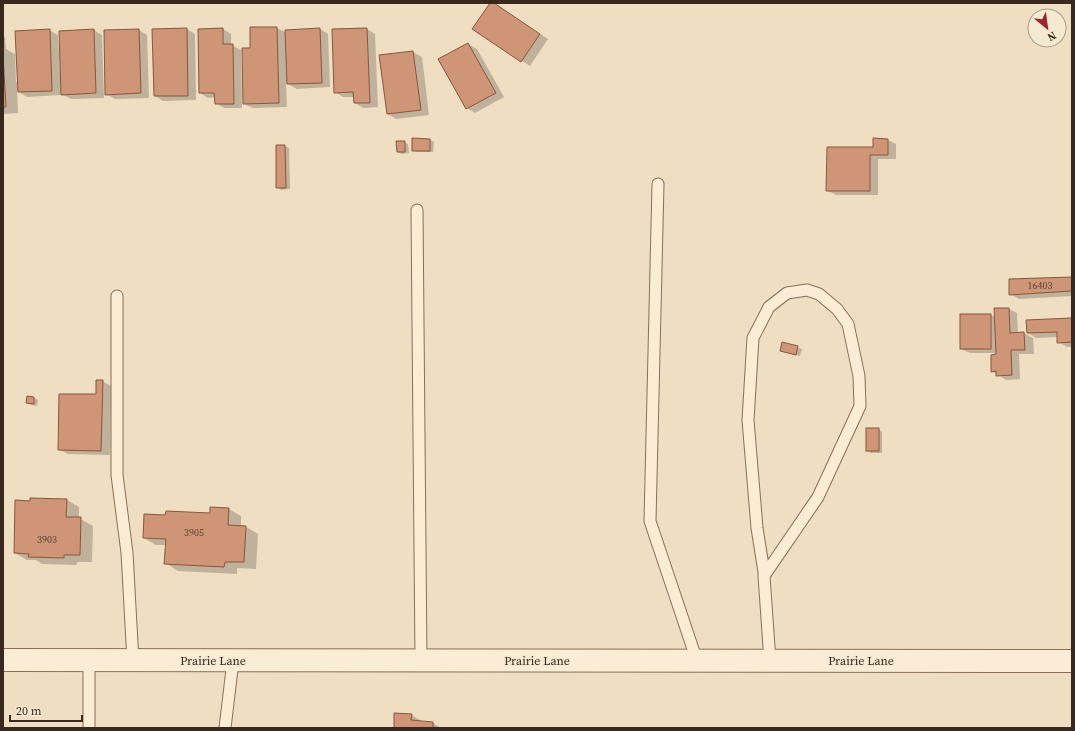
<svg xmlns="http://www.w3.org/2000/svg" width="1075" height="731" viewBox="0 0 1075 731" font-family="'Source Serif 4',serif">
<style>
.shadow{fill:#0003}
.building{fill:#ce9577;stroke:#89563e}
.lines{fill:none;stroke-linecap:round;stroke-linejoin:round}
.service-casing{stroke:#896f59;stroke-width:13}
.minor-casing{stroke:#896f59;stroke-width:24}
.service{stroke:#faecd5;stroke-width:11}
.minor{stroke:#faecd5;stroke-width:22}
.labels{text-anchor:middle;stroke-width:3;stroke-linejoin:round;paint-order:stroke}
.number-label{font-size:10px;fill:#5e4334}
.street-label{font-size:12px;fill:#39281d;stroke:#f6e9d2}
</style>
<rect width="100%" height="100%" fill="#efdec2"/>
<g class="shadow">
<path d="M 491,3 L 548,39 L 530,66 L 473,29 Z"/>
<path d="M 277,28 L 287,33 L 320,29 L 328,34 L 330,87 L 297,89 L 286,83 L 287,107 L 253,108 L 244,104 L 251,49 Z"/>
<path d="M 187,29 L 195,34 L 196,100 L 163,101 L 155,96 Z"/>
<path d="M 223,29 L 231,34 L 231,45 L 241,50 L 242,108 L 224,108 L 216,103 L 216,97 L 208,98 L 200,93 Z"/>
<path d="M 367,29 L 375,34 L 378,107 L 363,108 L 355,103 L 355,97 L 343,97 L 335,92 Z"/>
<path d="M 49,30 L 58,35 L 61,95 L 27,97 L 17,91 L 18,113 L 3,114 L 3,36 L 5,37 L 6,49 L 15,54 L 16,82 L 18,82 Z"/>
<path d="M 94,30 L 102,35 L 104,98 L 71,99 L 62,94 Z"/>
<path d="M 139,30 L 147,35 L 149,98 L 115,99 L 106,94 L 105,31 Z"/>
<path d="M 468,44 L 477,49 L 504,97 L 475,113 L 467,108 L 440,60 Z"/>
<path d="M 413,52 L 422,57 L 429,115 L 396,119 L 388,114 L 380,56 Z"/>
<path d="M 430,140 L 434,142 L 433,152 L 416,152 L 413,150 Z"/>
<path d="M 888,140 L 896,144 L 896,159 L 878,159 L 878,195 L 836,195 L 827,190 L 874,148 Z"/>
<path d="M 404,142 L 408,144 L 409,153 L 402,154 L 398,152 Z"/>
<path d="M 285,146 L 289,148 L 290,189 L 281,190 L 277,187 Z"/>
<path d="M 1072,278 L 1072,296 L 1019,299 L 1010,294 Z"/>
<path d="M 1009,309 L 1017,313 L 1018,334 L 1024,333 L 1033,338 L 1034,354 L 1019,354 L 1020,379 L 1006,380 L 992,371 L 1000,353 L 970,353 L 961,349 L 991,315 L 995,317 Z"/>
<path d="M 1072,319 L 1072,347 L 1067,347 L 1058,342 L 1058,337 L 1036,338 L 1028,333 Z"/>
<path d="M 783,343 L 802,349 L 800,356 L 781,351 Z"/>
<path d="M 102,381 L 111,386 L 110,455 L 68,454 L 59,449 L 97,395 Z"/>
<path d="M 28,397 L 34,398 L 38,400 L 37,406 L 31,405 L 27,403 Z"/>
<path d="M 878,429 L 882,432 L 882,453 L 871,453 L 867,451 Z"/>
<path d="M 67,500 L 79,507 L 79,518 L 93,526 L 92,562 L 77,562 L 77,565 L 42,564 L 36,560 L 27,560 L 15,553 Z"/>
<path d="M 211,508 L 229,509 L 241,516 L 241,527 L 246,527 L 258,534 L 256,569 L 237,568 L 237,574 L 178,571 L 165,563 L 166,545 L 156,545 L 144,538 L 166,516 L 211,514 Z"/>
<path d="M 411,715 L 420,720 L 420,722 L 433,723 L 441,728 L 395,728 Z"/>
</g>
<g class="building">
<path d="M 490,3 L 494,3 L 540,34 L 521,62 L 472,29 Z"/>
<path d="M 250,27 L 277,27 L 279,103 L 243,104 L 242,48 L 250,48 Z"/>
<path d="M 187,28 L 188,96 L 154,96 L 152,29 Z"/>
<path d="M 223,28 L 223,44 L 233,44 L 234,104 L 215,104 L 214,93 L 199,93 L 198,29 Z"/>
<path d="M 320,28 L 322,83 L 287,84 L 285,30 Z"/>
<path d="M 367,28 L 370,103 L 354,103 L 353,92 L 334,93 L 332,29 Z"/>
<path d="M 50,29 L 52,91 L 18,92 L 15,31 Z"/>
<path d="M 94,29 L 96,93 L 61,95 L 59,31 Z"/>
<path d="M 139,29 L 141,93 L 105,95 L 104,30 Z"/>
<path d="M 468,43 L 496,93 L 466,109 L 438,59 Z"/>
<path d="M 413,51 L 421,110 L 387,114 L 379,55 Z"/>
<path d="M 3,56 L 6,107 L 3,107 Z"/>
<path d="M 412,138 L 430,139 L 430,151 L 412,151 Z"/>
<path d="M 873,138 L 888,139 L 888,155 L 870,155 L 870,191 L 826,191 L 827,147 L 873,147 Z"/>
<path d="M 396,141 L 405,141 L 405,152 L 397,152 Z"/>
<path d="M 276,145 L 285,145 L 286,188 L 276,188 Z"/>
<path d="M 1072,277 L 1072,291 L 1009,295 L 1009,279 Z"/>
<path d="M 994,308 L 1009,308 L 1010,333 L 1024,332 L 1025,350 L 1011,350 L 1012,375 L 996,376 L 996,371 L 991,372 L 991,355 L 996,354 Z"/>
<rect x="960" y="314" width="31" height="35"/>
<path d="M 1072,318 L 1072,342 L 1057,343 L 1057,332 L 1027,333 L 1026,320 Z"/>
<path d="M 782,342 L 798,346 L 796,355 L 780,351 Z"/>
<path d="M 96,380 L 103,380 L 101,451 L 58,450 L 59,394 L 96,394 Z"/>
<path d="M 27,396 L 34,397 L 34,404 L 26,403 Z"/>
<rect x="866" y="428" width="13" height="23"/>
<path d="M 30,498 L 67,499 L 66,517 L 81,517 L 80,555 L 64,555 L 64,558 L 28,557 L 29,554 L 14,553 L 15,500 L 30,501 Z"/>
<path d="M 210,507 L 229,508 L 228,525 L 246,526 L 244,562 L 225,562 L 224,567 L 164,564 L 166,539 L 143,538 L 144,514 L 165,515 L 166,511 L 210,513 Z"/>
<path d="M 394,713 L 412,714 L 411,720 L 433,722 L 433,728 L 394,728 Z"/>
</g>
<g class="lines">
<defs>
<g id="service">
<path d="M 658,184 L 650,521 L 697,661"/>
<path d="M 417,210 L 421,661"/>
<path d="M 117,296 L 117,475 L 127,553 L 133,661"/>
<path d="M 764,576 L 818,497 L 860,406 L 859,376 L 848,324 L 837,309 L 819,294 L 807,290 L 787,293 L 769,307 L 753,338 L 748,420 L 757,528 L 764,572 L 764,576 L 770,661"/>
<path d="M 89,728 L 89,661"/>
<path d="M 225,728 L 233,661"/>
</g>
<path id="minor" d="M 3,660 L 1072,661"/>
</defs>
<use href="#service" class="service-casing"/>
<use href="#minor" class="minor-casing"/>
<use href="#service" class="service"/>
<use href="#minor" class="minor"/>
</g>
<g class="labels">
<g class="number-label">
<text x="1040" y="289">16403</text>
<text x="194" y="536">3905</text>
<text x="47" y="543">3903</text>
</g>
<g class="street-label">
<text x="213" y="665">Prairie Lane</text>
<text x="537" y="665">Prairie Lane</text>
<text x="861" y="665">Prairie Lane</text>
</g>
</g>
<rect width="1075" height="731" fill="none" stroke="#39281d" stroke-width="8"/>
<g transform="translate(1047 28) rotate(151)"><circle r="19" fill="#f6e9d2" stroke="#aa9c8a"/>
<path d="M0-3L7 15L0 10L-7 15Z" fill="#9a2730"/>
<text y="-6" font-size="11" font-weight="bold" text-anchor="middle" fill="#39281d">N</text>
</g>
<path d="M10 715v6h72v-6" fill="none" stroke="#39281d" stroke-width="2"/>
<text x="16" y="715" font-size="12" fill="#39281d" stroke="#f6e9d2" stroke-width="3" paint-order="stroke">20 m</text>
</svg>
